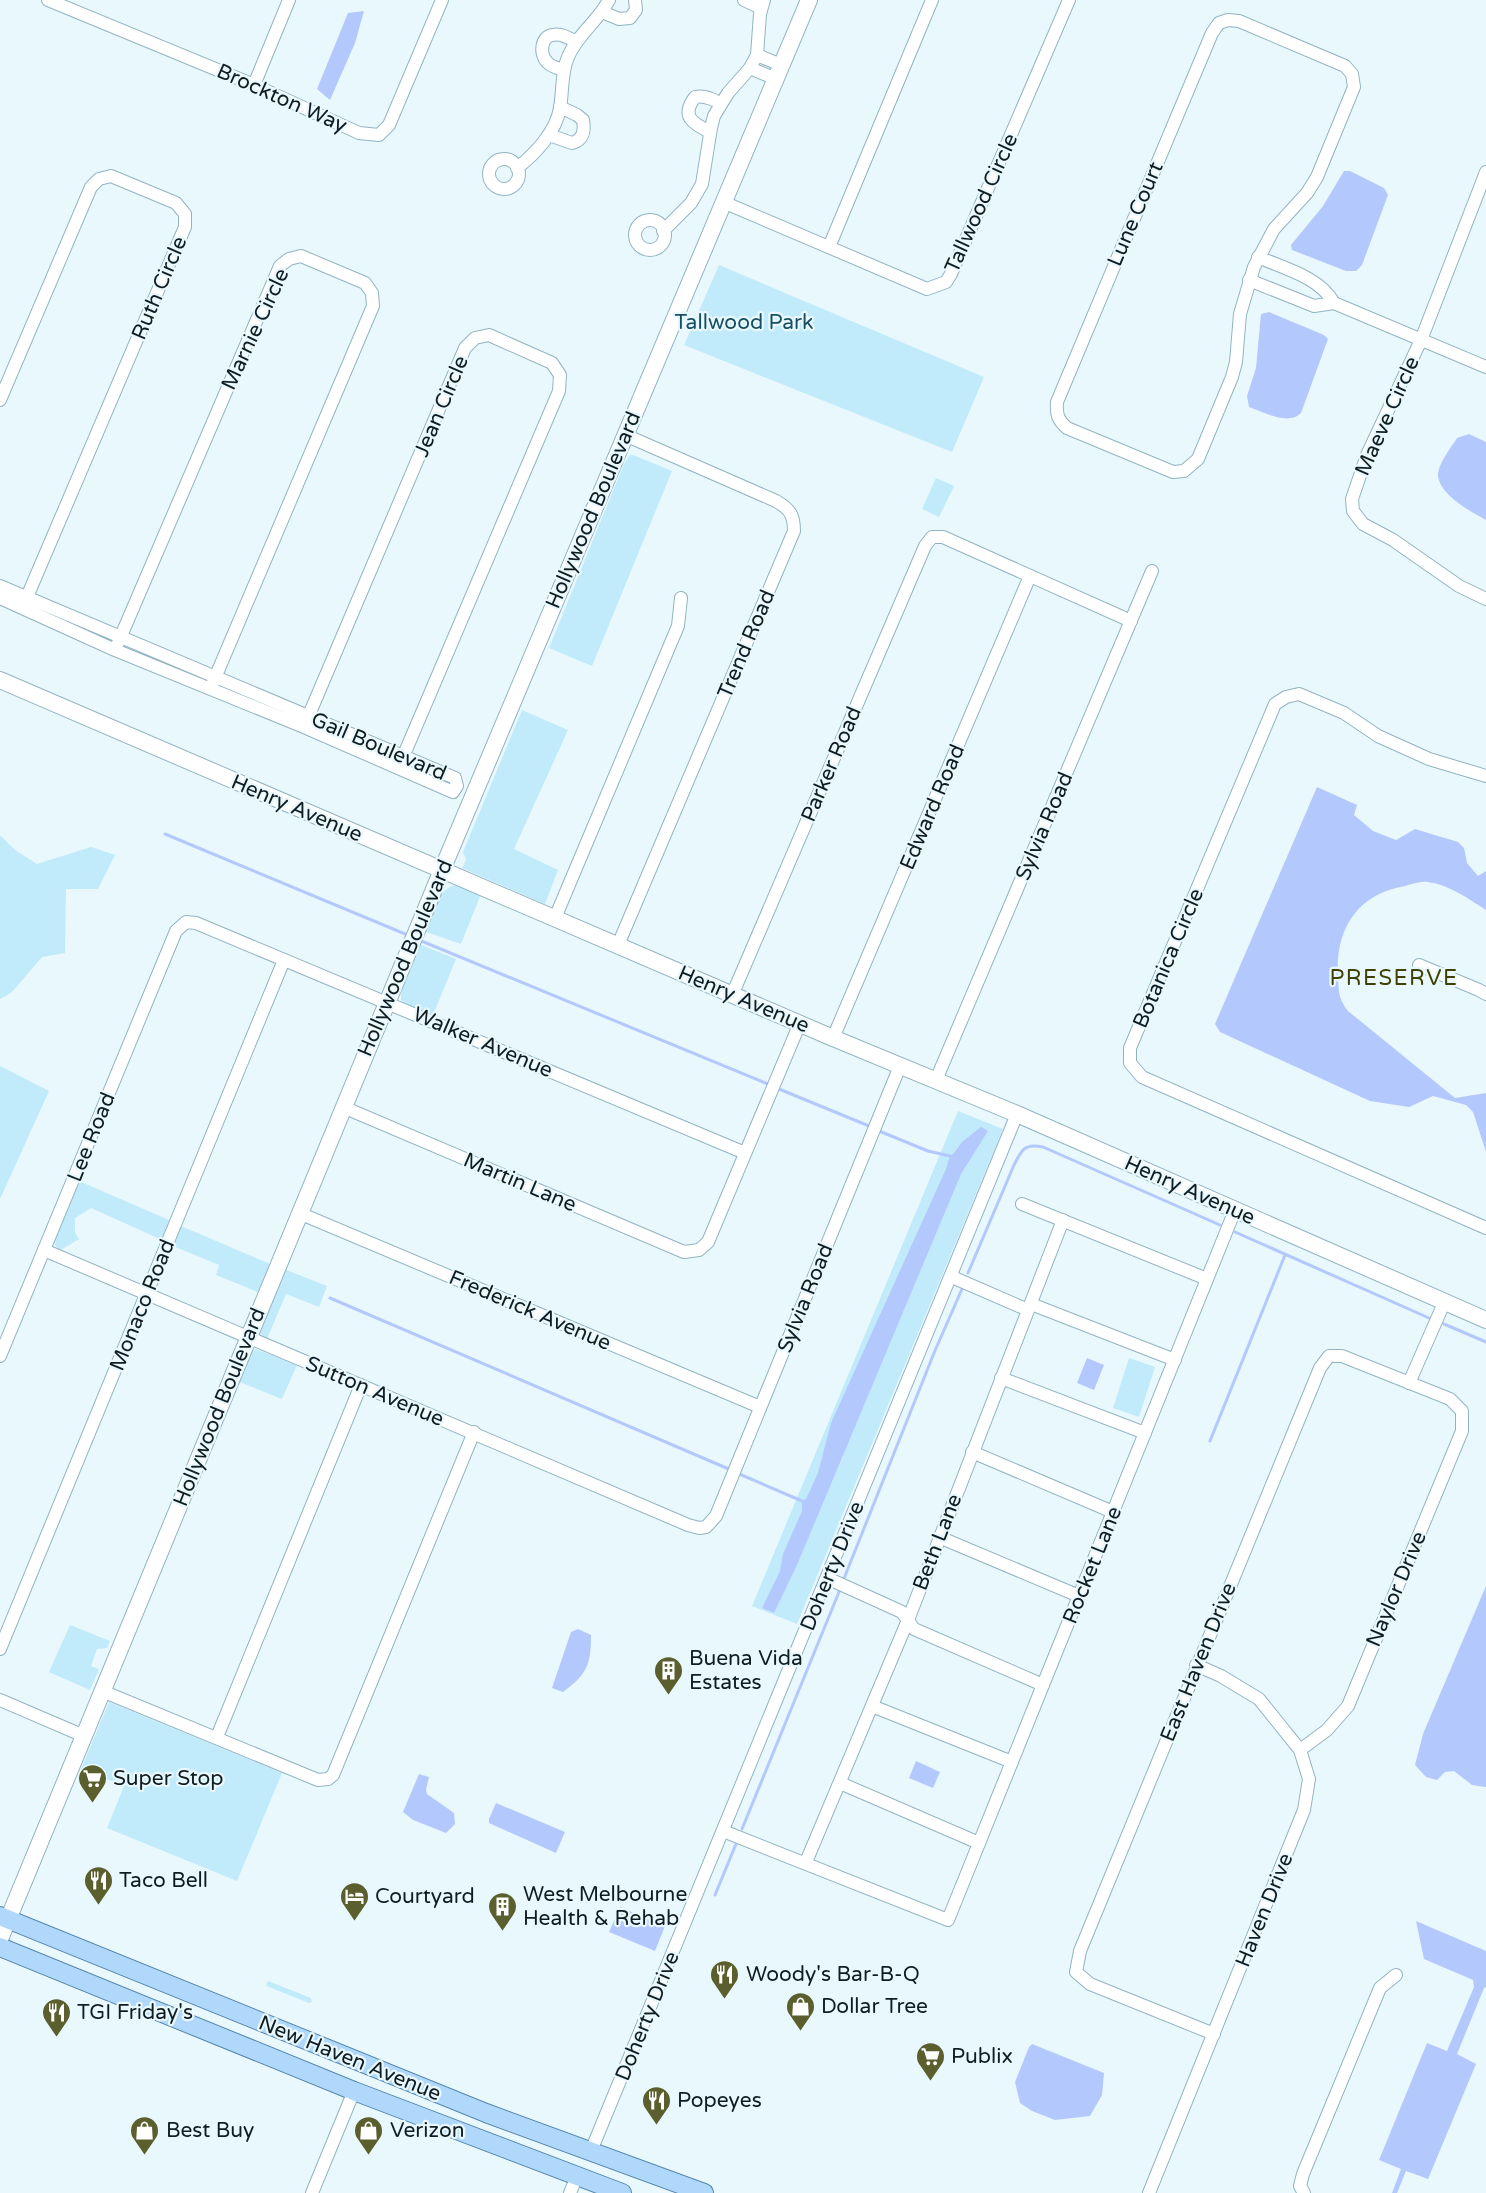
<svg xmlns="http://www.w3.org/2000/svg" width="1486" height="2193" viewBox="0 0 1486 2193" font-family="'Varela Round',sans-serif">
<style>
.green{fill:#c1ebfa}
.water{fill:#b3c9fe}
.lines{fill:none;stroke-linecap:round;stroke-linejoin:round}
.stream{stroke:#b3c9fe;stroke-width:3}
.street-casing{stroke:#91b4c2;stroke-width:14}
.secondary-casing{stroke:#91b4c2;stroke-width:18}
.primary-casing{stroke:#5486ad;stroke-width:20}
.street{stroke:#fff;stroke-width:12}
.secondary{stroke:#fff;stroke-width:16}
.primary{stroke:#afd8fb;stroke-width:18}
.labels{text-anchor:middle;stroke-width:4.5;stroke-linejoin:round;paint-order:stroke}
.street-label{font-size:21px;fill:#0f1d22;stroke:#e9f8fd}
.park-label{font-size:21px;fill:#175062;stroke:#e9f8fd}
.poi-label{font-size:21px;fill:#0f1d22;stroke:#e9f8fd;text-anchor:start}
.neighbourhood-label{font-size:22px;letter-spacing:1.5px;fill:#3e4101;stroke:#e9f8fd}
</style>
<rect width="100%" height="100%" fill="#e9f8fd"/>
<g class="green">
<path d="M 719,265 L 984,377 L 952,452 L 684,345 Z"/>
<path d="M 630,455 L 633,455 L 672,471 L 592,666 L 549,648 L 624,464 Z"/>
<path d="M 936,478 L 954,486 L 939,517 L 922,509 Z"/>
<path d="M 522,710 L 568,730 L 514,849 L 558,870 L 545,904 L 462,868 L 466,860 L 463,852 Z"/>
<path d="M 0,835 L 15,850 L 37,864 L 91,847 L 115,855 L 98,889 L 66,889 L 65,953 L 42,957 L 12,992 L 0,999 Z"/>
<path d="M 458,885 L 481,894 L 461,944 L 426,932 C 433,914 436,887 458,885 Z"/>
<path d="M 419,944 L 456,959 L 433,1015 L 406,1004 L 401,1000 L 401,993 Z"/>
<path d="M 0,1066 L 49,1091 L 0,1199 Z"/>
<path d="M 958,1111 L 1003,1129 L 797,1624 L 752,1606 Z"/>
<path d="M 79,1181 L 169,1220 L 162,1240 L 91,1208 L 75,1218 L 75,1233 L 79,1239 L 59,1251 L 55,1244 L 57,1233 Z"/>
<path d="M 181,1226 L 270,1264 L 258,1292 L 216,1275 L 219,1265 L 173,1246 Z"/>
<path d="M 284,1269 L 327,1286 L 319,1307 L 286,1294 L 267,1339 L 260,1333 L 260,1328 Z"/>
<path d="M 256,1349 L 297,1365 L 282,1399 L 237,1381 L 251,1352 Z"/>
<path d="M 1129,1358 L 1155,1367 L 1139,1417 L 1113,1408 Z"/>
<path d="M 70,1625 L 110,1641 L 107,1648 L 97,1649 L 91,1666 L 99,1669 L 90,1690 L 49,1672 Z"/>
<path d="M 109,1702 L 282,1773 L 237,1881 L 107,1828 L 124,1786 L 81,1769 Z"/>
<path d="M 268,1981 L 311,1998 L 312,2002 L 309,2003 L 269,1987 L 266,1985 Z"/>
</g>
<g class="water">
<path d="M 364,11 L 355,43 L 330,100 L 317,89 L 348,13 Z"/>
<path d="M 1344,171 L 1350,171 L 1384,188 L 1388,195 L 1362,265 L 1356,271 L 1346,271 L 1292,250 L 1291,245 L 1323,206 Z"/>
<path d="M 1269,312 L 1324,335 L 1328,339 L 1301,413 C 1288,426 1264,412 1249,407 L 1247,396 L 1256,368 L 1261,314 Z"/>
<path d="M 1469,434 L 1486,442 L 1486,520 C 1471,512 1440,495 1438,476 C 1438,463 1451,448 1457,438 Z"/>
<path d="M 1317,787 L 1357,805 L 1354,815 L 1373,831 L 1396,840 L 1415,829 L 1458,842 L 1464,848 L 1467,863 L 1478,876 L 1486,871 L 1486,910 C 1469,899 1449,885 1428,882 C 1421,881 1412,884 1405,886 C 1357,894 1335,930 1338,976 C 1339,993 1338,997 1348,1011 L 1455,1098 L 1486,1093 L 1486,1152 L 1473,1112 L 1466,1105 L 1433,1096 L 1409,1107 L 1370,1101 L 1220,1032 L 1215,1024 Z"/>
<path d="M 981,1127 L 988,1131 L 961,1174 L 797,1565 L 774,1613 L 762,1608 L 780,1571 L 783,1554 L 802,1511 L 802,1501 L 806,1499 L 818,1473 L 831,1423 L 946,1169 L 950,1156 L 954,1153 L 962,1142 Z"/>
<path d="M 1087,1358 L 1104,1365 L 1094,1390 L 1077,1383 Z"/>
<path d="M 1486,1586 L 1486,1787 L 1485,1787 L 1472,1785 L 1454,1771 L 1445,1772 L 1437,1780 L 1426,1777 L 1415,1765 L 1423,1734 Z"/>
<path d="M 578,1629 L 591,1635 C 591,1665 587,1674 563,1692 L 552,1688 L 571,1632 Z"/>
<path d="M 916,1761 L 940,1772 L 933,1788 L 909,1778 Z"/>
<path d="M 419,1774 L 429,1777 L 426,1790 L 427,1794 L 454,1813 L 455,1824 L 446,1833 L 413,1820 L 403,1812 Z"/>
<path d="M 496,1803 L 565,1832 L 556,1853 L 489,1823 L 489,1819 Z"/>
<path d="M 620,1907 L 665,1926 L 655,1951 L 609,1932 Z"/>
<path d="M 1416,1921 L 1486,1951 L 1486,1987 L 1484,1988 L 1457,2054 L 1476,2064 L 1428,2179 L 1406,2171 L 1397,2193 L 1392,2193 L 1401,2169 L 1379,2160 L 1427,2043 L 1447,2051 L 1474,1987 L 1473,1980 L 1424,1959 Z"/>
<path d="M 1032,2044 L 1104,2073 L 1102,2095 L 1090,2116 L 1055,2120 L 1032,2111 L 1020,2103 L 1015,2082 L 1029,2047 Z"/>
</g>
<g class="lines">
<g class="stream">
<path d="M 165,834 L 410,936"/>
<path d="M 419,940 L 768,1084"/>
<path d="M 779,1089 L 869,1126"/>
<path d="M 879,1131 L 928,1151 L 950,1156"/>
<path d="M 1235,1232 L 1429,1318"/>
<path d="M 968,1273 L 1014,1165 C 1022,1149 1025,1143 1043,1147 L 1220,1225"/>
<path d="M 330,1298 L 731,1470"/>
<path d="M 1444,1324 L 1486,1342"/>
<path d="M 1210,1441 L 1285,1255"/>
<path d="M 737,1473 L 802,1501"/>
<path d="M 843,1581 L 934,1353 L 962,1289"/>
<path d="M 742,1829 L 839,1592"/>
<path d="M 715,1895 L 736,1844"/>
</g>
<defs>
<g id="street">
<path d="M 48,0 L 254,85 L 359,133 L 379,135 L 389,125 L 442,0"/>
<path d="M 744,0 L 761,8"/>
<path d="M 602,12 L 619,19 L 630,18 L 636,10 L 635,0"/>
<path d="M 1228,20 L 1239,21 L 1345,66 L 1352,74 L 1354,87 L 1317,177 L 1307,193 L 1274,229 L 1254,267 L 1240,314 L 1236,362 L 1232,377 L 1198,459 L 1184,471 L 1173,472 L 1067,428 C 1058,420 1056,415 1057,402 L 1212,33 L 1219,23 Z"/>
<path d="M 757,55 L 781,65"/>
<path d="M 750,68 L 776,79"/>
<path d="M 564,70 C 558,68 551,67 547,62 C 539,54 541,36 553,35 C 561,33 569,38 576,42"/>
<path d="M 254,85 L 289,0"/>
<path d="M 710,132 C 693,123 680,117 695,97 C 705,95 713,99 721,104"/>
<path d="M 549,135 L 572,143 C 583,140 585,131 583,120 L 577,115 L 560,107"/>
<circle cx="504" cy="174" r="15"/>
<path d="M 517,168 C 535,154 556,132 560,108 C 563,91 561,73 568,57 C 577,35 598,21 609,0"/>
<path d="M 1486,172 L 1421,340 L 1367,455 L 1352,499 L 1353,511 L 1363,524 L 1393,540 L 1459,586 L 1486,599"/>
<path d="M 723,202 L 927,289 L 946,282 L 951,274 L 1069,0"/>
<circle cx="650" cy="235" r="15"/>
<path d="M 663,231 L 691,203 L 702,184 L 711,128 L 714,116 L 728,93 L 750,68 L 757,55 L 760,14 L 764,0"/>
<path d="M 829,247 L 932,0"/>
<path d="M 1258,257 C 1283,268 1320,277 1334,303"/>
<path d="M 1249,280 L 1314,306 L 1334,303 L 1486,367"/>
<path d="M 0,400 L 91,187 L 99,179 L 111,176 L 176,203 L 185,214 L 185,227 L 24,604"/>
<path d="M 0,586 L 455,778 L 457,786 L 453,792 L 304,727 L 115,650 L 0,598"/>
<path d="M 118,643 L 280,266 L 289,259 L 301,256 L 365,283 L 372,293 L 373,306 L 212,685"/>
<path d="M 306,722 L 465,348 L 475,338 L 489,335 L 552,363 L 560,375 L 559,391 L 400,764"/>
<path d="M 1486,776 L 1429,759 L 1378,736 L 1344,713 L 1299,694 L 1286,697 L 1275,704 L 1130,1048 L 1130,1063 L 1142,1077 L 1486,1228"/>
<path d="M 555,918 L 678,626 L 681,598"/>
<path d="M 618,945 L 794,531 C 794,515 790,509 776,501 L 625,435"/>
<path d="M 1419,965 L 1479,990 L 1486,994"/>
<path d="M 733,993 L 925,546 L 932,537 L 943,537 L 1131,621"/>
<path d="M 833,1038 L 1030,576"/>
<path d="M 936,1080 L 1152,571"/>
<path d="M 343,1107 L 684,1252 L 699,1250 L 708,1242 L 800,1023"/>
<path d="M 1022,1204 L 1207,1279"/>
<path d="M 299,1213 L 760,1407"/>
<path d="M 44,1250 L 688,1525 L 699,1528 L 706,1527 L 716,1516 L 900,1066"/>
<path d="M 952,1277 L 1028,1310"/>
<path d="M 1031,1304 L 1175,1360"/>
<path d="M 0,1356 L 176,931 L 186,922 L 196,923 L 745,1153"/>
<path d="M 1001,1378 L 1145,1433"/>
<path d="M 1409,1383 L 1444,1303"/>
<path d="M 972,1452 L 1113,1512"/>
<path d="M 939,1537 L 1079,1596"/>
<path d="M 827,1578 L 902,1612 L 914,1629 L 1043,1685"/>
<path d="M 0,1649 L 284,960"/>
<path d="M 102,1691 L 318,1780 L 328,1779 L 333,1775 L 474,1432"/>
<path d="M 0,1700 L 84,1736"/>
<path d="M 872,1706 L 1012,1762"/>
<path d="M 217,1737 L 361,1385"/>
<path d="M 840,1783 L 979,1843"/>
<path d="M 723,1831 L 948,1920 L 1235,1210"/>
<path d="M 806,1862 L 908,1620 L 1063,1220"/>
<path d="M 1214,2034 L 1090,1984 L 1076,1972 L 1080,1951 L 1320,1368 L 1329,1356 L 1342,1356 L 1450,1399 L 1462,1411 L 1462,1431 L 1348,1706 L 1327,1730 L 1300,1750"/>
<path d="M 591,2151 L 1017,1114"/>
<path d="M 312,2193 L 354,2091"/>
<path d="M 570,2193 L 577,2176"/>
<path d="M 1149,2193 L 1304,1810 L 1309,1779 L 1300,1750 L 1259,1699 L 1221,1676 L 1196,1665"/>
<path d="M 1304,2193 L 1300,2186 L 1303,2174 L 1380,1988 L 1396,1975"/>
</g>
<g id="secondary">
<path d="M 0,680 L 833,1038 L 1017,1114 L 1486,1320"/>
<path d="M 0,1939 L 442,870 L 809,0"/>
</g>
<g id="primary">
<path d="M 0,1916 L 486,2113 L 704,2193"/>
<path d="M 0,1947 L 354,2091 L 622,2193"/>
</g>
</defs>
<use href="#street" class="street-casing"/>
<use href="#secondary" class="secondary-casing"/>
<use href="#primary" class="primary-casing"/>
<use href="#street" class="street"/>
<use href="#secondary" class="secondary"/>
<use href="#primary" class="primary"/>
</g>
<defs>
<symbol id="building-pin" viewBox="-11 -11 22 30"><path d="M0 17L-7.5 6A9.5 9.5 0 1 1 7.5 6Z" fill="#5b5f2d" stroke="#e9f8fd"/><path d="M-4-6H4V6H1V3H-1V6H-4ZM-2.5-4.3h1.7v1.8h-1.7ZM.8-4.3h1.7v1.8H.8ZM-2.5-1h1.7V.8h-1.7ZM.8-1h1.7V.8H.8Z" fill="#fff"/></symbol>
<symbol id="supermarket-pin" viewBox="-11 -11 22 30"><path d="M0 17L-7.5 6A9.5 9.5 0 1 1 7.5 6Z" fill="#5b5f2d" stroke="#e9f8fd"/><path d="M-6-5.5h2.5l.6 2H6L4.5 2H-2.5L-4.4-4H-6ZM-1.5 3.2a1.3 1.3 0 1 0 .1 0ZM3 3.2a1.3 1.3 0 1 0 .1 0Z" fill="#fff"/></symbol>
<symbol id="restaurant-pin" viewBox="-11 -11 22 30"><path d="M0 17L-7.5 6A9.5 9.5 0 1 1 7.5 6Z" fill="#5b5f2d" stroke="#e9f8fd"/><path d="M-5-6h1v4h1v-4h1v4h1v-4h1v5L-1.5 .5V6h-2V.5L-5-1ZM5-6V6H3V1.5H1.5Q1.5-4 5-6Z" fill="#fff"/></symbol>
<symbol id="hotel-pin" viewBox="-11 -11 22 30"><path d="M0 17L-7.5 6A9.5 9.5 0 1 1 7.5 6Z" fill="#5b5f2d" stroke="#e9f8fd"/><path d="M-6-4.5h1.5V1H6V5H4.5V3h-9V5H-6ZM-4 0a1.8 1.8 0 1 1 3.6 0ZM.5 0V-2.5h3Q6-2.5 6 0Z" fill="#fff"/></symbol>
<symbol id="shop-pin" viewBox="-11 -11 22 30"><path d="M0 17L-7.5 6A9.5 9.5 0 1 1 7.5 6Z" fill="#5b5f2d" stroke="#e9f8fd"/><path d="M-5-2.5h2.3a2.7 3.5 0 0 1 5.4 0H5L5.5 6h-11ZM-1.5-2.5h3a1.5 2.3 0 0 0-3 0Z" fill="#fff"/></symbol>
</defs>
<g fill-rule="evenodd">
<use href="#building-pin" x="652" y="1654" width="33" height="45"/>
<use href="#supermarket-pin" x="76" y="1762" width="33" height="45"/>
<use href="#restaurant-pin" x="82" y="1864" width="33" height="45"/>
<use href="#hotel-pin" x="338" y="1880" width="33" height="45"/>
<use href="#building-pin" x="486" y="1890" width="33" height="45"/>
<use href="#restaurant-pin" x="708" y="1958" width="33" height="45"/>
<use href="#shop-pin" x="784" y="1990" width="33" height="45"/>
<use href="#restaurant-pin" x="40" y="1996" width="33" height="45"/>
<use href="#supermarket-pin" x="914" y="2040" width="33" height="45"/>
<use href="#restaurant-pin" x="640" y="2084" width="33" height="45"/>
<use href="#shop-pin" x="128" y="2114" width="33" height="45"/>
<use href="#shop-pin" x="352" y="2114" width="33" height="45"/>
</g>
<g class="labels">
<g class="street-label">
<text transform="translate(282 98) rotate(24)" y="7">Brockton Way</text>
<text transform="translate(981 203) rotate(-66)" y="7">Tallwood Circle</text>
<text transform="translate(1135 214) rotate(-67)" y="7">Lune Court</text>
<text transform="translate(159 288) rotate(-67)" y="7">Ruth Circle</text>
<text transform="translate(255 329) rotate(-65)" y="7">Marnie Circle</text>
<text transform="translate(441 406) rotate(-67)" y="7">Jean Circle</text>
<text transform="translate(1387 416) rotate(-66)" y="7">Maeve Circle</text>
<text transform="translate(593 510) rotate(-67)" y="7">Hollywood Boulevard</text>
<text transform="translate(746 644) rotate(-67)" y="7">Trend Road</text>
<text transform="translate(379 746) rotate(23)" y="7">Gail Boulevard</text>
<text transform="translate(831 764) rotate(-67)" y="7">Parker Road</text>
<text transform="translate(932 807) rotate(-67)" y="7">Edward Road</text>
<text transform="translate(297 808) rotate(23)" y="7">Henry Avenue</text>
<text transform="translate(1044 826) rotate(-67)" y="7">Sylvia Road</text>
<text transform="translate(405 958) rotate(-67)" y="7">Hollywood Boulevard</text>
<text transform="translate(1168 958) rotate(-67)" y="7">Botanica Circle</text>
<text transform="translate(744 999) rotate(23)" y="7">Henry Avenue</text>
<text transform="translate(483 1042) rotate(23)" y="7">Walker Avenue</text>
<text transform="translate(91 1137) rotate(-68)" y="7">Lee Road</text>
<text transform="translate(520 1182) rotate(23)" y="7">Martin Lane</text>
<text transform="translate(1190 1190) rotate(24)" y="7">Henry Avenue</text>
<text transform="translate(805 1298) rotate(-68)" y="7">Sylvia Road</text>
<text transform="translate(142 1305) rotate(-68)" y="7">Monaco Road</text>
<text transform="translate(530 1310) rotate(23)" y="7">Frederick Avenue</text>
<text transform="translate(375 1391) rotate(23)" y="7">Sutton Avenue</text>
<text transform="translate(219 1407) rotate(-68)" y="7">Hollywood Boulevard</text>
<text transform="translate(937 1542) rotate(-69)" y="7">Beth Lane</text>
<text transform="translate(1092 1565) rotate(-68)" y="7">Rocket Lane</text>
<text transform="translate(832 1566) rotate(-68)" y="7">Doherty Drive</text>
<text transform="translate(1396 1589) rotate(-67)" y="7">Naylor Drive</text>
<text transform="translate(1198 1662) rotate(-68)" y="7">East Haven Drive</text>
<text transform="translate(1264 1910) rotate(-68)" y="7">Haven Drive</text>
<text transform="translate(647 2016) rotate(-68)" y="7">Doherty Drive</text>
<text transform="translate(350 2058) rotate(22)" y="7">New Haven Avenue</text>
</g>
<g class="park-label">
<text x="744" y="329">Tallwood Park</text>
</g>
<g class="poi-label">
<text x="689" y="1665">Buena Vida<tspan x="689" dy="24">Estates</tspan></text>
<text x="113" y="1785">Super Stop</text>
<text x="119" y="1887">Taco Bell</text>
<text x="523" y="1901">West Melbourne<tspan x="523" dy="24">Health &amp; Rehab</tspan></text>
<text x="375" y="1903">Courtyard</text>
<text x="746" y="1981">Woody's Bar-B-Q</text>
<text x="821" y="2013">Dollar Tree</text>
<text x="77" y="2019">TGI Friday's</text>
<text x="951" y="2063">Publix</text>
<text x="677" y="2107">Popeyes</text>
<text x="166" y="2137">Best Buy</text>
<text x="390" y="2137">Verizon</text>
</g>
<g class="neighbourhood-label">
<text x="1394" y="985">PRESERVE</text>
</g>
</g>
</svg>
